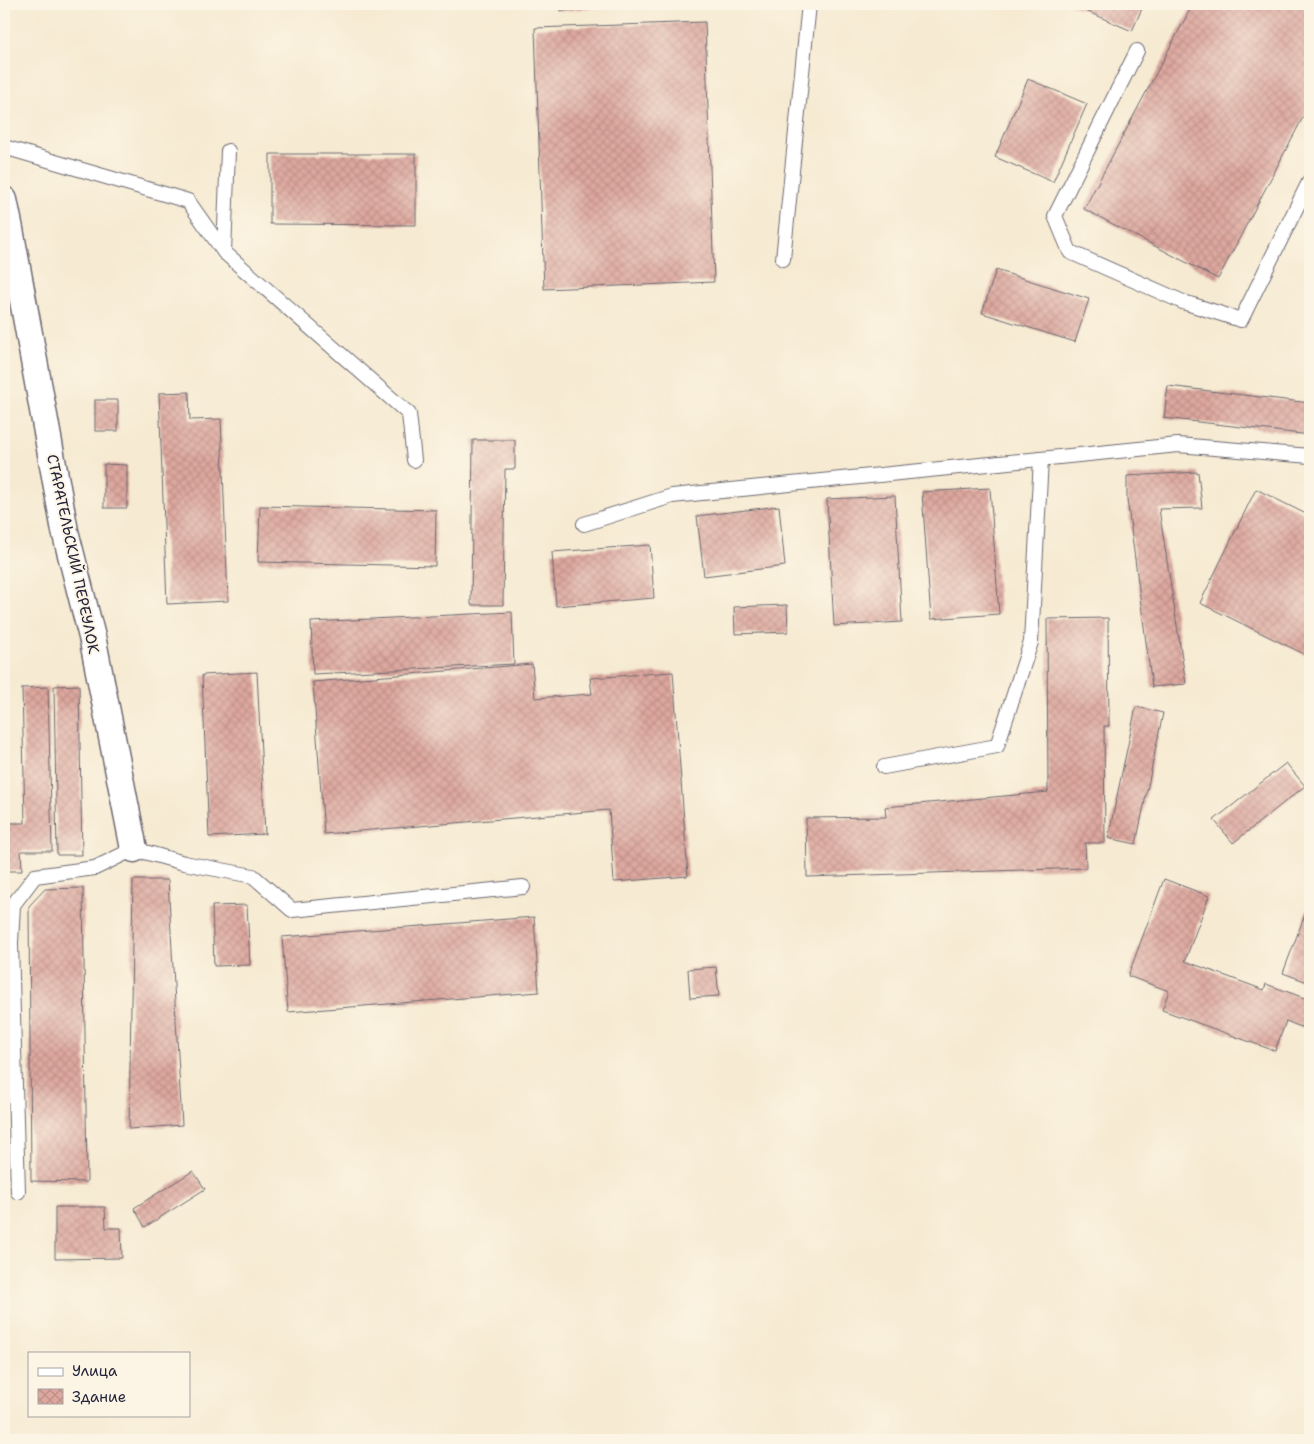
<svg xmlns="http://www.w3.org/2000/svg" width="1314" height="1444" viewBox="0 0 1314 1444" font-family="'Shantell Sans',sans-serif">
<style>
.building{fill:url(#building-cross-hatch)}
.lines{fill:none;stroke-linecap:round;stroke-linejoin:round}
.lane-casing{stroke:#6c6870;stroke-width:16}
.street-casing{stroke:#6c6870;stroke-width:29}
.lane{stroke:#fff;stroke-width:14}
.street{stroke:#fff;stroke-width:26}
.labels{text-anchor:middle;stroke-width:4;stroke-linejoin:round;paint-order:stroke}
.street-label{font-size:15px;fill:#22223b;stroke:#fcf5e5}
</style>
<defs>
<pattern id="building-cross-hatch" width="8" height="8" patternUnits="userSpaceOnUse" patternTransform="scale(1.25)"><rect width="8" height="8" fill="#dda79e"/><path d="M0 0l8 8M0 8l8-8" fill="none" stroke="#bd8f89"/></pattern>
</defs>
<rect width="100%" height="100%" fill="#fcf5e5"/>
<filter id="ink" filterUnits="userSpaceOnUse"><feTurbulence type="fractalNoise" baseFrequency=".02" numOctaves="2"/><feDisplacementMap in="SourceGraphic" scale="10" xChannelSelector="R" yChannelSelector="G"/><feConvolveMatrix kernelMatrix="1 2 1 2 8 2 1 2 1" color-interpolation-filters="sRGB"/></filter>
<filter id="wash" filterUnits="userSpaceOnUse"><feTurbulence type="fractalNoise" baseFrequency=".0096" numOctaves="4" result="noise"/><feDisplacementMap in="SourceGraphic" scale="20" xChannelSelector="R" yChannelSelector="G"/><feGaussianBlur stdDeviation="1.12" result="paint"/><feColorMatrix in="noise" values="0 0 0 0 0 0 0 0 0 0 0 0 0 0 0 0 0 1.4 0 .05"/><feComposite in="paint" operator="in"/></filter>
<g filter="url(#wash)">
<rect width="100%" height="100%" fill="#f6ead2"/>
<g id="blocks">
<g class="building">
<path d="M 560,4 L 600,4 L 600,7 L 561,11 Z"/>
<path d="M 1070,4 L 1144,4 L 1132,31 Z"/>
<path d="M 1193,4 L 1310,4 L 1310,104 L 1218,279 L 1084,209 Z"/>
<path d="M 705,22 L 714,282 L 544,289 L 535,28 Z"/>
<path d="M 1028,79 L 1087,104 L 1053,182 L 995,157 Z"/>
<path d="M 270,154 L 416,154 L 416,225 L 270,224 Z"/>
<path d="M 996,270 L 1089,299 L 1075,342 L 982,313 Z"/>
<path d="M 1168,386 L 1310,403 L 1310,435 L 1164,418 Z"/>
<path d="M 189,392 L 190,420 L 221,419 L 228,601 L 167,604 L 159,393 Z"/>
<rect x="95" y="400" width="23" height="31"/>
<path d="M 473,440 L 515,440 L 515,469 L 505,469 L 503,605 L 471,605 Z"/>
<path d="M 104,464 L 127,465 L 127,508 L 104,508 Z"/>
<path d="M 1198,472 L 1202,508 L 1159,509 L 1186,684 L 1152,687 L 1127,499 L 1127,476 Z"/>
<path d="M 990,488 L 999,614 L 931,619 L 922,492 Z"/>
<path d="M 1256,489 L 1310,516 L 1310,657 L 1200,603 Z"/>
<path d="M 895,496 L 902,622 L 834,626 L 827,499 Z"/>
<path d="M 260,506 L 436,510 L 435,566 L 258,562 Z"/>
<path d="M 779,506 L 785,566 L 704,576 L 697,516 Z"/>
<path d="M 650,545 L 654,598 L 556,606 L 552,552 Z"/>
<path d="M 787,605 L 788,632 L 735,634 L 734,607 Z"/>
<path d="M 512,612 L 514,664 L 313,674 L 311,622 Z"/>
<path d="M 1108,618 L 1109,726 L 1104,726 L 1105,843 L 1085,843 L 1086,868 L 807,877 L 806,818 L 886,817 L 885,807 L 1048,792 L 1047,619 Z"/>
<path d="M 532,664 L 535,698 L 592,694 L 590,678 L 673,672 L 688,876 L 614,882 L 609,810 L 324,834 L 313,682 Z"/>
<path d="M 257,672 L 265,834 L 209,837 L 202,675 Z"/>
<path d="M 79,685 L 82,855 L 57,855 L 54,686 Z"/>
<path d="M 48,687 L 52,851 L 21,851 L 22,871 L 4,871 L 4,823 L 25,823 L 22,688 Z"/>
<path d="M 1136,707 L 1163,713 L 1136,844 L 1108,838 Z"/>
<path d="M 1286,763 L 1305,786 L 1233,843 L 1214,820 Z"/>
<path d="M 1164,879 L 1209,896 L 1185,961 L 1264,990 L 1266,984 L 1310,1000 L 1310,1028 L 1308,1030 L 1286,1021 L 1275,1051 L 1162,1010 L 1169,991 L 1128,976 Z"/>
<path d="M 133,880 L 168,880 L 182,1125 L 129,1129 Z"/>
<path d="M 83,888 L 87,1182 L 31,1181 L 29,906 L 45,889 Z"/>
<path d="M 1310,901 L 1310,983 L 1283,973 Z"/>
<path d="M 247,905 L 250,965 L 214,966 L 212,906 Z"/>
<path d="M 534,917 L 539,992 L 288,1012 L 282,937 Z"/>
<path d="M 716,967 L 719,996 L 690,998 L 688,969 Z"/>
<path d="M 193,1171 L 205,1189 L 145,1227 L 134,1208 Z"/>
<path d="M 55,1207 L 105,1207 L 106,1228 L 121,1228 L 122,1258 L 55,1259 Z"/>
</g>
</g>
</g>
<g filter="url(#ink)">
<use href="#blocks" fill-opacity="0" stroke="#6c6870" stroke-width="1"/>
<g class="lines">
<defs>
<g id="lane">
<path d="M 1137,51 L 1055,216 L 1070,252 L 1183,302 L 1241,320 L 1310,180"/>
<path d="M 4,147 L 188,201 L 224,252 L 409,414 L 414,460"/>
<path d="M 224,252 L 228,151"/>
<path d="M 783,259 L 809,4"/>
<path d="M 584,524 L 672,496 L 1178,445 L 1310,456"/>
<path d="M 884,767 L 997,746 L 1031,642 L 1041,459"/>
<path d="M 18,1192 L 11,943 L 13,905 L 35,876 L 95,868 L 134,849 L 184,863 L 253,876 L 292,910 L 523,887"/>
</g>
<path id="street" d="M 4,200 L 10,229 L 65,531 L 93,641 L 134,849"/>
</defs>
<use href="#lane" class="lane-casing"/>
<use href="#street" class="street-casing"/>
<use href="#lane" class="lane"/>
<use href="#street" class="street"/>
</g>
</g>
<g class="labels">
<g class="street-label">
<text transform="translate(73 554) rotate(78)" y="5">СТАРАТЕЛЬСКИЙ ПЕРЕУЛОК</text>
</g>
</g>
<rect width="1314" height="1444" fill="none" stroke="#fcf5e5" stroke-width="20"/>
<rect x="28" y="1352" width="162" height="65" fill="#fcf5e5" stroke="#a5a1a1"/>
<rect x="38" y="1368" width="25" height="8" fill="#ffffff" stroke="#a5a1a1"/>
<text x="72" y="1376" font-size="15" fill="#22223b">Улица</text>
<rect x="38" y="1389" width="25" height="15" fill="url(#building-cross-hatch)" stroke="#a5a1a1"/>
<text x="72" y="1402" font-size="15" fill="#22223b">Здание</text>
</svg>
